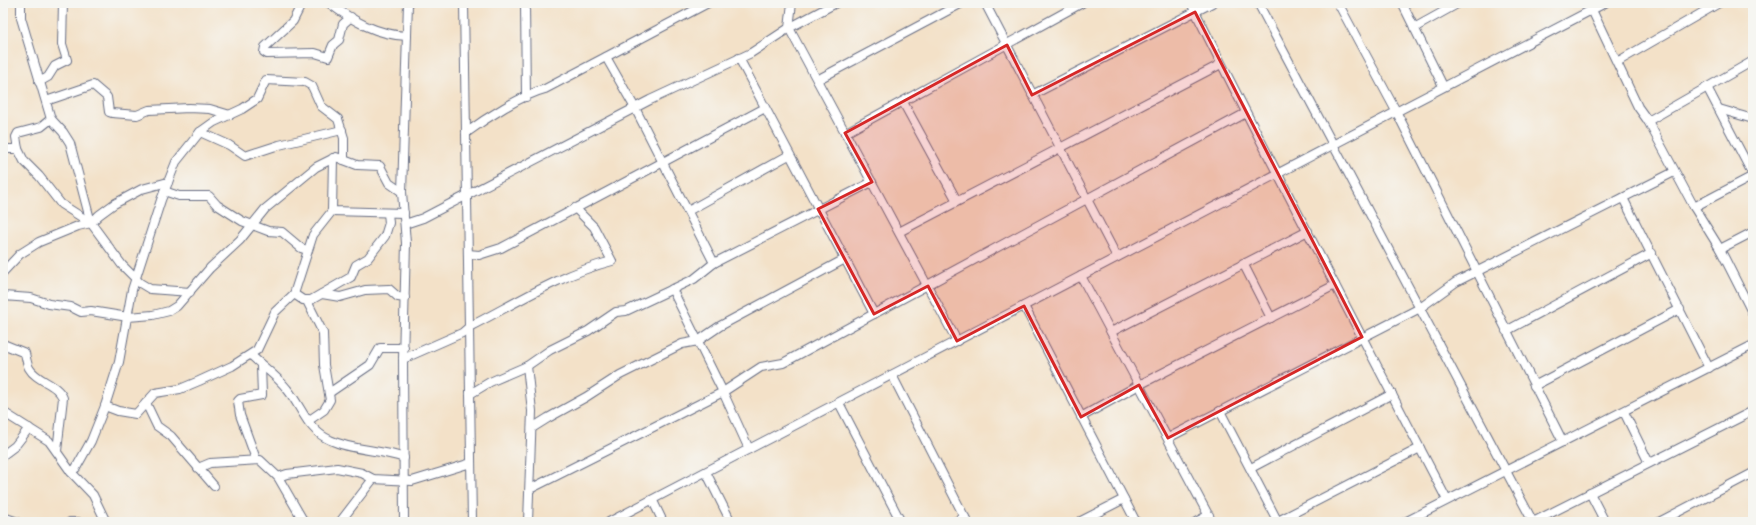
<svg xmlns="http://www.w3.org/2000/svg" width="1756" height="525" viewBox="0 0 1756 525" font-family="Dekko,sans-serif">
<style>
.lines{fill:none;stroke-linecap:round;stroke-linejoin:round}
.minor-casing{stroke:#676d83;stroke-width:10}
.minor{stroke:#fff;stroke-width:8}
.marked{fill:#d62828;fill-opacity:0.2;stroke:#d62828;stroke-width:3;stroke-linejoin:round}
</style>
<rect width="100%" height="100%" fill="#f6f6f2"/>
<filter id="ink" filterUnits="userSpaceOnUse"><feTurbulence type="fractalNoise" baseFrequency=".025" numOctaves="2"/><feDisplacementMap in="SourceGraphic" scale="8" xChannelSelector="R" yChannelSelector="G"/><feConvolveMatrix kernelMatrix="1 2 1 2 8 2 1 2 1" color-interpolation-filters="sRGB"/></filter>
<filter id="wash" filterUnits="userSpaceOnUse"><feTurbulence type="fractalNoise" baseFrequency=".012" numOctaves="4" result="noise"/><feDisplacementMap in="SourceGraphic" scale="16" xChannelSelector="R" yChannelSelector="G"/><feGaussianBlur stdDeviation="0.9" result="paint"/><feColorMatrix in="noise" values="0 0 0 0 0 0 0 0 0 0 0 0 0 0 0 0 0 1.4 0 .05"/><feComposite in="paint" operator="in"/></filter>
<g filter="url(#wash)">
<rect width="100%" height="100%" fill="#f3e1c8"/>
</g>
<g filter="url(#ink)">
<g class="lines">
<defs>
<g id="minor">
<path d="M 21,3 L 21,18 L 51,119 L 63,132 L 70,143 L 91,223"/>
<path d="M 302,3 L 293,21 L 265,47 L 264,52 L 267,54 L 315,53 L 328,57 L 333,45 L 339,40 L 343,24 L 351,17"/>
<path d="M 329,3 C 353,21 377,35 407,36"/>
<path d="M 464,3 L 472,522"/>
<path d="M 525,3 L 526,97"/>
<path d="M 792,3 L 789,28 L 957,341"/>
<path d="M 985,3 L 1117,257"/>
<path d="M 1191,3 C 1274,170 1361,335 1447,500"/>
<path d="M 1258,3 L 1533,522"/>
<path d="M 1338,3 L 1396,111 L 1563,442"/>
<path d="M 1402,3 L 1443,86"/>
<path d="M 1592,10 L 1638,107 L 1648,121 L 1694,207 L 1720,249 L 1753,314"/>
<path d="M 1414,28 L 1459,3"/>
<path d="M 606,57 L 635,108 L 714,263"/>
<path d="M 739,58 L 874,314"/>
<path d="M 1617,62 L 1719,3"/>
<path d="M 817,80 L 962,3"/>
<path d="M 39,82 L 48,77 L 55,66 L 67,60 L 62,44 L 63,3"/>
<path d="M 1707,87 L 1753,175"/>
<path d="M 1032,95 L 1212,3"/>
<path d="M 46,101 L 93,85 L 107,97 L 109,112 L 112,113 L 137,115 L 149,110 L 189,108 L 210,109 L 230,115"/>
<path d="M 903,102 L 957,201"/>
<path d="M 1719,109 L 1753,119"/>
<path d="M 51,119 L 41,127 L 18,133 L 16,137 L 18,149 L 24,161 L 39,176 L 61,204 L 91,223 L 122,265 L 140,283 L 150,289 L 190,292"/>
<path d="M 1648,121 L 1753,61"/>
<path d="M 200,132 L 229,145 L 245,156 L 279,145 L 342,130"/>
<path d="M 466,133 C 486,118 522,95 545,89 L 708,3"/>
<path d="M 845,133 L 1082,3"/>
<path d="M 3,149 L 18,149"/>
<path d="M 333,158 L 332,211 L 404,213"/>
<path d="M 164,191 L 179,196 L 209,196 L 217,205 L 242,221 L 268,231 L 282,232 L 301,248 L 307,250"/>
<path d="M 1623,198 L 1709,368"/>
<path d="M 1694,207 L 1753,176"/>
<path d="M 688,211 L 789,155"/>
<path d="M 405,224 L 423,218 L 650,100 L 751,53 L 789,28 L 836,3"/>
<path d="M 899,232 L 1221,64"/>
<path d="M 1720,249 L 1753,232"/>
<path d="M 468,254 L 479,255 L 501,248 L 765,108"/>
<path d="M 1243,263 L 1271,318"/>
<path d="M 3,272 L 20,254 L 39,242 L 78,226 L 91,223 L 99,215 L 114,204 L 142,189 L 168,182"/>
<path d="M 1081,276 L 1212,522"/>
<path d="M 672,289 L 723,392 L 749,449"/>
<path d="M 294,294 L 303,300 L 311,300 L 351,277 L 356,265 L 368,258 L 385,236 L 389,223 L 388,213"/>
<path d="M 322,294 L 340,297 L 365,290 L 389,289 L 398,297 L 405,298"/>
<path d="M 3,296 L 31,298 L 49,304 L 71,307 L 81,312 L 91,311 L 128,317 L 153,315 L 169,311 L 177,306 L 210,268 L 240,240 L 265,209 L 316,167 L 336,157 L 357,165 L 380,166 L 389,183 L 402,192"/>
<path d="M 307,301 L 323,333 L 324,365 L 330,400 L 324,410 L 308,421"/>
<path d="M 1024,306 L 1136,522"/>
<path d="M 1506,331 L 1652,253"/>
<path d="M 1111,332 L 1308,231"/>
<path d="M 3,344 L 25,353 C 26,358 27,364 29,368 C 37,382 57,383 63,398 L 57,451"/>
<path d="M 251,355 C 263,367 277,376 287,389 C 302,407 307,430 330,440 C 353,451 380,449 404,458"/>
<path d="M 403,359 L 462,333 L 469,327 C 516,303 561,274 612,261 L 594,227 L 575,208"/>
<path d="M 527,366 L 532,411 L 528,522"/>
<path d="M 892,375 L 967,522"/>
<path d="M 1534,386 L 1680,309"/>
<path d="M 329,393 L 370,365 L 380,348 L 404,348"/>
<path d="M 470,394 L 490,382 L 527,366 L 550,350 L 588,331 L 616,312 L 626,311 L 694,279 L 714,263 L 872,182"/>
<path d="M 146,403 L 157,426 L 171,436 L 214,486"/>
<path d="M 839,403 L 901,522"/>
<path d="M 105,406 L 118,411 L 136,414 L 155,393 L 180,389 L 199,381 L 232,366 L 257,350 L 275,312 L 294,294 L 313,235 L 332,211"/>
<path d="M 1220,411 L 1278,522"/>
<path d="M 3,412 L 49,441 L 71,472 L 93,495 L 106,522"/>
<path d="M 1624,412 L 1649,463"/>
<path d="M 1081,417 L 1139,385 L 1335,285"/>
<path d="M 532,428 L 548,418 L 586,397 L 620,375 L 682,344 L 698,341 L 720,326 L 845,259"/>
<path d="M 1168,438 L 1420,308 L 1456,282 L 1674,172"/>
<path d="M 3,455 L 15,446 L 29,428"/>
<path d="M 256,459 L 240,415 L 238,401 L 240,399 L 262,395 L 261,366"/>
<path d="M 198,468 L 210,463 L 260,460 L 278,477 L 304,522"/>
<path d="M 1251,468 L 1392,394"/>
<path d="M 71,472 L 76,468 L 91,441 L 105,406 L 119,362 L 132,290 L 161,200 L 176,162 L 200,132 L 214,122 L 242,109 L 257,99 L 266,80 L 305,82 L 312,86 L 321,106 L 338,119 L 344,138 L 344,160"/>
<path d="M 706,472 L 731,522"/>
<path d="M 278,477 L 287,474 L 337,468 L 362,473 L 373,479 L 412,481 L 471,463"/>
<path d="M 530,489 L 723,392 L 761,367 L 783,363 L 1246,113"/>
<path d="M 1590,493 L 1605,522"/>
<path d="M 653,501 L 663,522"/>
<path d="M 3,517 L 18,522"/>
<path d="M 1278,521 L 1420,448"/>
<path d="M 70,522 L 78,522"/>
<path d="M 340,522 L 373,479"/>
<path d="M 404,522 L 403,359 L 406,243 L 402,192 L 408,3"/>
<path d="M 609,522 L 1605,3"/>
<path d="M 955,522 L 965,517"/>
<path d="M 1079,522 L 1124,499"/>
<path d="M 1196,522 L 1209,515"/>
<path d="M 1405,522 L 1753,345"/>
<path d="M 1533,522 L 1753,411"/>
<path d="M 1659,522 L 1753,473"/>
</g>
</defs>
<use href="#minor" class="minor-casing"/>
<use href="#minor" class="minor"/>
</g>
</g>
<path class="marked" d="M 1195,12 L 1362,337 L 1168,438 L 1139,385 L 1081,417 L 1024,306 L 957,341 L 928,286 L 874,314 L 818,209 L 872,182 L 845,133 L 1007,45 L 1032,95 Z"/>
<rect width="1756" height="525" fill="none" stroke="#f6f6f2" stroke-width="16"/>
</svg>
